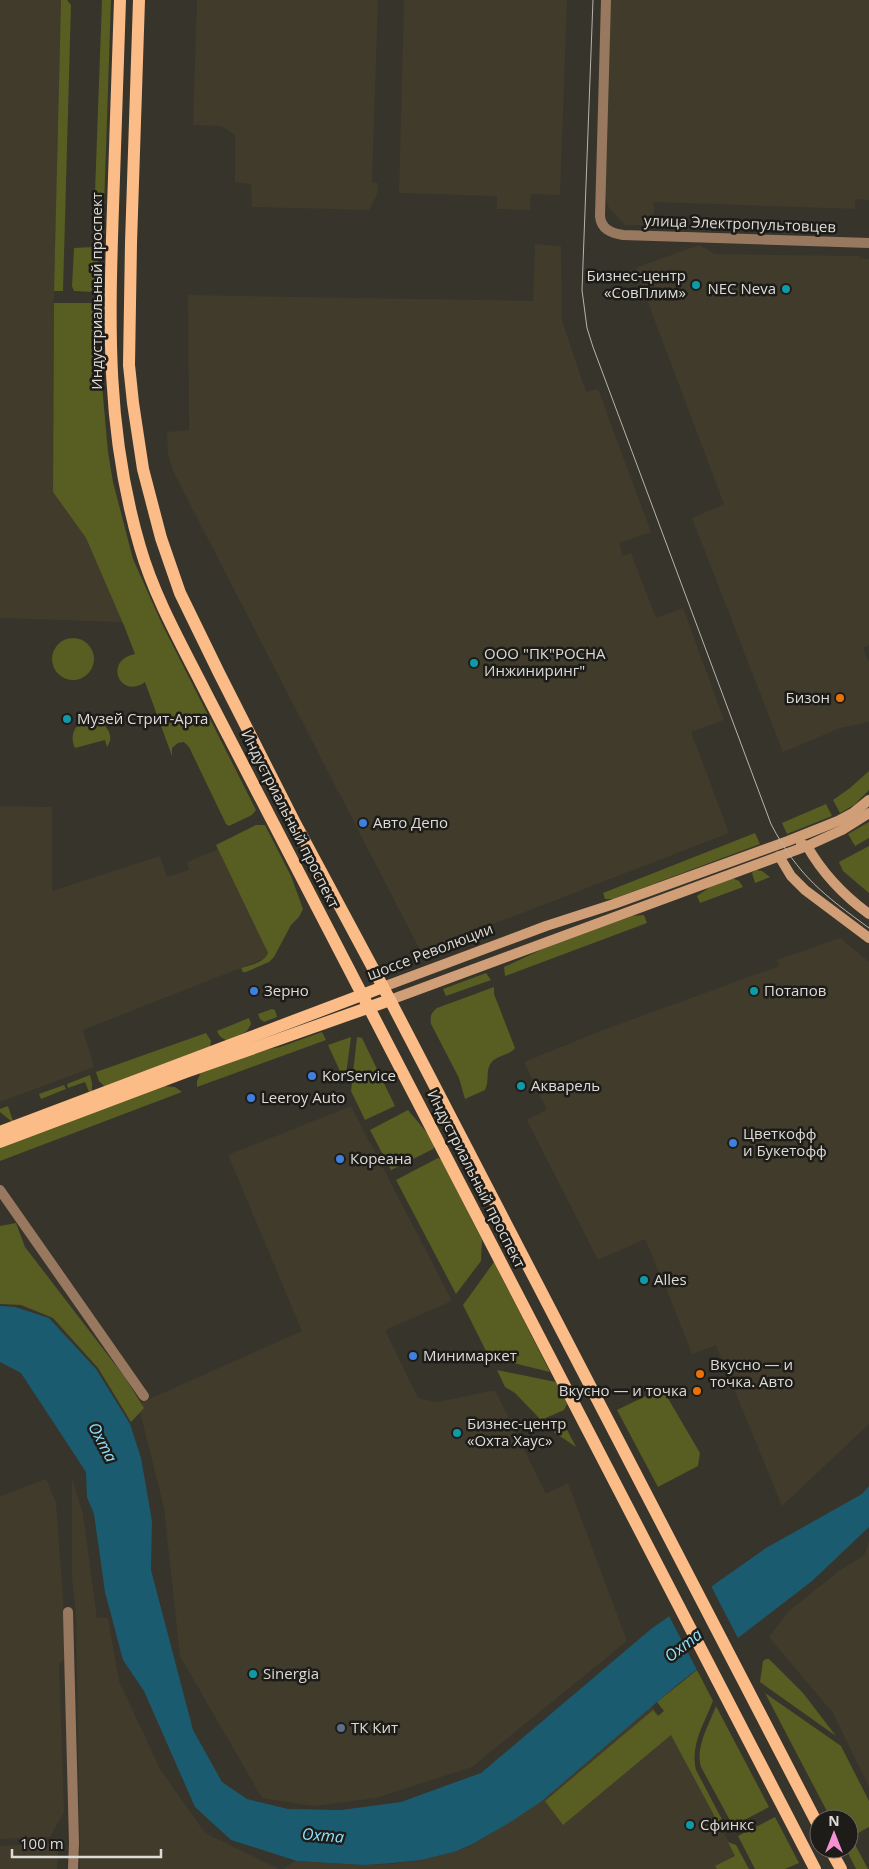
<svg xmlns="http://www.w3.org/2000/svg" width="869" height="1869" viewBox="0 0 869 1869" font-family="'Open Sans',sans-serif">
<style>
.built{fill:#413b2c}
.green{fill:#585d21}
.water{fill:#1b5b6f}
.pier{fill:#37342b}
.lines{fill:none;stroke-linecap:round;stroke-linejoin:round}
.street{stroke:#987960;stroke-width:10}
.secondary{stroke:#d09e77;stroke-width:10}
.primary{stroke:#fbbc88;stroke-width:12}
.tram{stroke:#b7b4ae;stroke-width:1}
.culture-dot{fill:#0f9aa8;stroke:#1d1c18;stroke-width:2}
.food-dot{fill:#e8710a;stroke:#1d1c18;stroke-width:2}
.shop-dot{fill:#3f7fe0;stroke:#1d1c18;stroke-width:2}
.service-dot{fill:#5c6f8a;stroke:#1d1c18;stroke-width:2}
.labels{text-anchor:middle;stroke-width:5;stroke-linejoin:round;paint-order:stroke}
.street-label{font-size:15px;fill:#dddbd5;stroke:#1d1c18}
.poi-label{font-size:15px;fill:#dddbd5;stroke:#1d1c18;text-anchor:start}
.water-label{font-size:16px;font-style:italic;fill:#90e1fd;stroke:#1d1c18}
</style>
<rect width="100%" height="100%" fill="#37342b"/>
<g class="built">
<path d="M 0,0 L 61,0 L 54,297 L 53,492 L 86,538 L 123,622 L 0,618 Z"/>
<path d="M 197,0 L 378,0 L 372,182 L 378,183 L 377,194 L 369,210 L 252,207 L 251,184 L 235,182 L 235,135 L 221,126 L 193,125 Z"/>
<path d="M 404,0 L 567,0 L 560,195 L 531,194 L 530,210 L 497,209 L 497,196 L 399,193 Z"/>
<path d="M 611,0 L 869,0 L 869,200 L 855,199 L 855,209 L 654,202 L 653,225 L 625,225 L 609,208 L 602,186 Z"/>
<path d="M 535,244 L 561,246 L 562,320 L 586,392 L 598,389 L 651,532 L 619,543 L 623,556 L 631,553 L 656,618 L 683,608 L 724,720 L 691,732 L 729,833 L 421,952 L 174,473 L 168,455 L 167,432 L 189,430 L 188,295 L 533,301 Z"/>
<path d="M 699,245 L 715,254 L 859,256 L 859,258 L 869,259 L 869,645 L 863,648 L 869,662 L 869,722 L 840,728 L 783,752 L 692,518 L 724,504 L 635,268 Z"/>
<path d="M 0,806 L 52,807 L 52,891 L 160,856 L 167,877 L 189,870 L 187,862 L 218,849 L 268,953 L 266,958 L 83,1030 L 94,1067 L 0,1102 Z"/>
<path d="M 840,938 L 869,962 L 869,1424 L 782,1506 L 716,1345 L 692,1354 L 666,1288 L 645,1239 L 598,1260 L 527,1120 L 547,1110 L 524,1062 L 603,1030 L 779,966 L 777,960 Z"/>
<path d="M 351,1106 L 452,1301 L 385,1330 L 418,1398 L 437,1402 L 495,1390 L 546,1494 L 568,1483 L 627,1641 L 472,1767 L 376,1798 L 314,1806 L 262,1798 L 180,1656 L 164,1508 L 138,1404 L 302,1331 L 228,1155 Z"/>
<path d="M 46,1479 L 56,1503 L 64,1612 L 64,1659 L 59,1664 L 64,1812 L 50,1837 L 0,1839 L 0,1496 Z"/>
<path d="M 72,1479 L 83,1514 L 97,1618 L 108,1618 L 119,1681 L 160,1769 L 205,1833 L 279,1869 L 80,1869 L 76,1614 L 72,1578 Z"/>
<path d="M 869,1540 L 869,1787 L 833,1713 L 769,1637 L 788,1612 L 839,1571 L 865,1555 Z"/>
<path d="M 652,1706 L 668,1727 L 736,1856 L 717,1869 L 283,1869 L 295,1861 L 364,1865 L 393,1864 L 421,1860 L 454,1852 L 471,1846 L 542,1801 Z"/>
<path d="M 58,1843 L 57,1869 L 0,1869 L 0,1846 Z"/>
</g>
<g class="green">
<path d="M 61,0 L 67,0 L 71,5 L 63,291 L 54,291 Z"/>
<path d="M 102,0 L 111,0 L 103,237 L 96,237 L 96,246 L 98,246 L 97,290 L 94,292 L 74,291 L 72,286 L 74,248 L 93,247 Z"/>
<path d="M 54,303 L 94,303 L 101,307 L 100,363 L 108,452 L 113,482 L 133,559 L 162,624 L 256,810 L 252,815 L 229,826 L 226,824 L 189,747 L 184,742 L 178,743 L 172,748 L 172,756 L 145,682 C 121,700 102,661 135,654 L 125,628 L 86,538 L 53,492 Z"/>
<circle cx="73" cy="659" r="21"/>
<path d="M 89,719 C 103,720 117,734 107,747 L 105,740 L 75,748 C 69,735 75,723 89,719 Z"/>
<path d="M 869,771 L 869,790 L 854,805 L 840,813 L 833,800 L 850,788 Z"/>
<path d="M 826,804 L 832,816 L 787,834 L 782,823 Z"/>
<path d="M 869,822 L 869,838 L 855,846 L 848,834 Z"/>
<path d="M 256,825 L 265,825 L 291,876 L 303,909 L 299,917 L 291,925 L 274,957 L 269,962 L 246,972 L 243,972 L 241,968 C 250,965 264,963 268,953 L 216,845 Z"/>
<path d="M 755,833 L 760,844 L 613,899 L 605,899 L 603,893 Z"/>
<path d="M 869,846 L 869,893 L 843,871 L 839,862 Z"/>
<path d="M 756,870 L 762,871 L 770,877 L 755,883 L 752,873 Z"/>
<path d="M 732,878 L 739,881 L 743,887 L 700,903 L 697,896 L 710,887 Z"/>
<path d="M 644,915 L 647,923 L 505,976 L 504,967 L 551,945 L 632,916 Z"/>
<path d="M 486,973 L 491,980 L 446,996 L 443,989 Z"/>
<path d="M 494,987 L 494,994 L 515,1048 C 509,1056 497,1055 491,1063 C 485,1071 490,1081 485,1090 L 465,1099 L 459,1078 L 431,1024 C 430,1016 431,1013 437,1008 Z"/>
<path d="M 272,1009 L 275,1010 L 277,1017 L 264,1022 L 260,1019 L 258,1014 Z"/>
<path d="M 249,1018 L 251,1024 L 247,1031 L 229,1041 C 223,1039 219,1037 217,1031 Z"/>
<path d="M 322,1032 L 326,1040 L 197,1087 L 197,1081 L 201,1072 L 250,1053 L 280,1047 Z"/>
<path d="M 206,1033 L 211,1041 L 210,1048 L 105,1087 L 99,1081 L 96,1072 Z"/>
<path d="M 351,1037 L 345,1082 L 328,1045 Z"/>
<path d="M 357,1037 L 362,1038 L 395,1106 L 365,1120 L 351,1091 Z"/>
<path d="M 90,1075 L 92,1083 L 92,1091 L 89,1092 L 85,1082 L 68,1088 L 67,1084 Z"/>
<path d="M 64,1085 L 66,1089 L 41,1099 L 39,1094 Z"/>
<path d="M 163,1086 L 175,1087 L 182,1092 L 0,1161 L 0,1148 Z"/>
<path d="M 8,1106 L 13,1121 L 11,1121 L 0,1112 L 0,1109 Z"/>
<path d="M 408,1110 L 428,1134 L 435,1146 L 433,1149 L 391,1170 L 370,1130 Z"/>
<path d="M 438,1158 L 441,1159 L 482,1240 L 481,1261 L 456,1294 L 396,1180 Z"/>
<path d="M 16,1223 L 25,1247 L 124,1376 L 144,1408 L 131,1422 L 98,1368 L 53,1318 L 21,1305 L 0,1304 L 0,1226 Z"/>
<path d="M 494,1262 L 550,1372 L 489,1357 L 463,1305 Z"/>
<path d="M 497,1370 L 556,1382 L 567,1404 L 564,1410 L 541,1420 L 515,1393 L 505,1387 Z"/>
<path d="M 650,1394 L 666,1395 L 700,1453 L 698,1466 L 658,1487 L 617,1410 Z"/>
<path d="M 562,1420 L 576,1447 L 545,1426 Z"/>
<path d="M 766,1659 L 769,1659 L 803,1693 L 836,1736 L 760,1682 L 763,1661 Z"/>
<path d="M 697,1670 L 713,1701 C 704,1724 690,1745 696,1770 L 727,1829 L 723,1832 L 671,1735 L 563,1825 L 545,1801 L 653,1710 L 658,1716 L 664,1711 L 657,1702 Z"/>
<path d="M 765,1693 L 841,1746 L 869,1801 L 869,1827 L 851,1837 L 868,1869 L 856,1869 L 846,1849 L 849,1849 L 849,1819 L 831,1819 Z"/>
<path d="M 716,1706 L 769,1807 L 733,1826 L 701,1767 C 695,1747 709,1725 716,1706 Z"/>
<path d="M 775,1817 L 799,1863 L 785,1869 L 755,1869 L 738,1836 Z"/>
<path d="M 728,1842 L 736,1845 L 749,1869 L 717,1869 L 715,1866 L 735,1856 Z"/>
</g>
<path class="water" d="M 0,1306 L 15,1307 L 49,1318 L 96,1369 L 130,1424 L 141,1458 L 152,1521 L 151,1570 L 193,1730 L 222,1782 L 247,1799 L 288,1809 L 341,1810 L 401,1802 L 481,1773 L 651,1629 L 766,1548 L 862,1494 L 869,1486 L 869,1527 L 812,1581 L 678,1684 L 542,1801 L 512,1821 L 471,1845 L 454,1852 L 421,1860 L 393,1863 L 364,1865 L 297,1861 L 231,1840 L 195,1807 L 144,1691 L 123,1660 L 105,1592 L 94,1514 L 87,1497 L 86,1472 L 21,1373 L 0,1362 Z"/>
<path class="pier" d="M 710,1584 L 739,1640 L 698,1672 L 668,1614 Z"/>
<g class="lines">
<g class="street">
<path d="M 606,0 L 600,216 C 601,229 611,233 623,235 L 869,243"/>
<path d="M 0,1190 L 144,1396"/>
<path d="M 68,1612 L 74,1843 L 73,1869"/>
</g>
<g class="secondary">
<path d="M 801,844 L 807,846 C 823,874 843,895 869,914"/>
<path d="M 779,856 L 791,876 L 805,890 L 869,938"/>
<path d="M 383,987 L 546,926 L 614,904 L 788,841 L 838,821 L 853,813 L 869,800"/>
<path d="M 390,1000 L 807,846 L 842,830 L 869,813"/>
</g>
<g class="primary">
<path d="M 120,0 C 118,69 115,138 113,207 C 109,326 106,431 140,547 C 155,599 183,647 207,695 L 815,1869"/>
<path d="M 139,0 L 131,243 L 129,365 L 133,403 L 143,469 L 161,538 L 180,593 L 219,673 L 294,821 L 390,1000 L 819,1827"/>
<path d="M 0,1132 L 383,987"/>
<path d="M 0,1142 L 186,1072 L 390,1000"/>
<path d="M 830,1849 L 841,1869"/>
</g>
<path class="tram" d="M 593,0 L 582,290 L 587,328 L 593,347 L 771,824 C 798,876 824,895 869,928"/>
</g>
<g class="culture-dot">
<circle cx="696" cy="285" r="5"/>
<circle cx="786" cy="289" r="5"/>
<circle cx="474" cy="663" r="5"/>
<circle cx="67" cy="719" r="5"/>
<circle cx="754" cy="991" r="5"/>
<circle cx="521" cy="1086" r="5"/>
<circle cx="644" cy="1280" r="5"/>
<circle cx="457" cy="1433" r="5"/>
<circle cx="253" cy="1674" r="5"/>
<circle cx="690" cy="1825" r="5"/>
</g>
<g class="food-dot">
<circle cx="840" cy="698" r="5"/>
<circle cx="700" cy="1374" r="5"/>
<circle cx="697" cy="1391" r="5"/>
</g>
<g class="shop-dot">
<circle cx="363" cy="823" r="5"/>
<circle cx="254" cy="991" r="5"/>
<circle cx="312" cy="1076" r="5"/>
<circle cx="251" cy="1098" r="5"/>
<circle cx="733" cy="1143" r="5"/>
<circle cx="340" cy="1159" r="5"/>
<circle cx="413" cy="1356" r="5"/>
</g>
<circle class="service-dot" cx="341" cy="1728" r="5"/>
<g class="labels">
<g class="street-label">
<text transform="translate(740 224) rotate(2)" y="5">улица Электропультовцев</text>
<text transform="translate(97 291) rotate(-90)" y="5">Индустриальный проспект</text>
<text transform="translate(290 819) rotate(63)" y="5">Индустриальный проспект</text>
<text transform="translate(430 952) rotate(-21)" y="5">шоссе Революции</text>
<text transform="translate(476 1179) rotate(63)" y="5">Индустриальный проспект</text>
</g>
<g class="poi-label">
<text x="686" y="281" text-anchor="end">Бизнес-центр<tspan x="686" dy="17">«СовПлим»</tspan></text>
<text x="776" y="294" text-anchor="end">NEC Neva</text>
<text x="484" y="659">ООО "ПК"РОСНА<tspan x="484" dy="17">Инжиниринг"</tspan></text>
<text x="830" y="703" text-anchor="end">Бизон</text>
<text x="77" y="724">Музей Стрит-Арта</text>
<text x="373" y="828">Авто Депо</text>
<text x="264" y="996">Зерно</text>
<text x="764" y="996">Потапов</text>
<text x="322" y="1081">KorService</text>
<text x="531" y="1091">Акварель</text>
<text x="261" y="1103">Leeroy Auto</text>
<text x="743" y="1139">Цветкофф<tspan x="743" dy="17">и Букетофф</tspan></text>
<text x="350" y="1164">Кореана</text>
<text x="654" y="1285">Alles</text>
<text x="423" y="1361">Минимаркет</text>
<text x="710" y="1370">Вкусно — и<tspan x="710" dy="17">точка. Авто</tspan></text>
<text x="687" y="1396" text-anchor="end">Вкусно — и точка</text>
<text x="467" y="1429">Бизнес-центр<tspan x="467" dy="17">«Охта Хаус»</tspan></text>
<text x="263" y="1679">Sinergia</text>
<text x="351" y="1733">ТК Кит</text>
<text x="700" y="1830">Сфинкс</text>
</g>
<g class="water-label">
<text transform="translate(103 1442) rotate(62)" y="6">Охта</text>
<text transform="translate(683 1645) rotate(-38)" y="6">Охта</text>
<text transform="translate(323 1835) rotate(5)" y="6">Охта</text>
</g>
</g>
<g transform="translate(834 1834)"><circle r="24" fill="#1d1c18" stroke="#6a6864"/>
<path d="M0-4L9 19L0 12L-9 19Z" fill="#f591d2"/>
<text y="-8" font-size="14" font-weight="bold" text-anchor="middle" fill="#dddbd5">N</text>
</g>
<path d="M12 1849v8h149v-8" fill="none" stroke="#dddbd5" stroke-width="2.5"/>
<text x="20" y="1849" font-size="15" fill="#dddbd5" stroke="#1d1c18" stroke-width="4" paint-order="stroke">100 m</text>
</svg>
